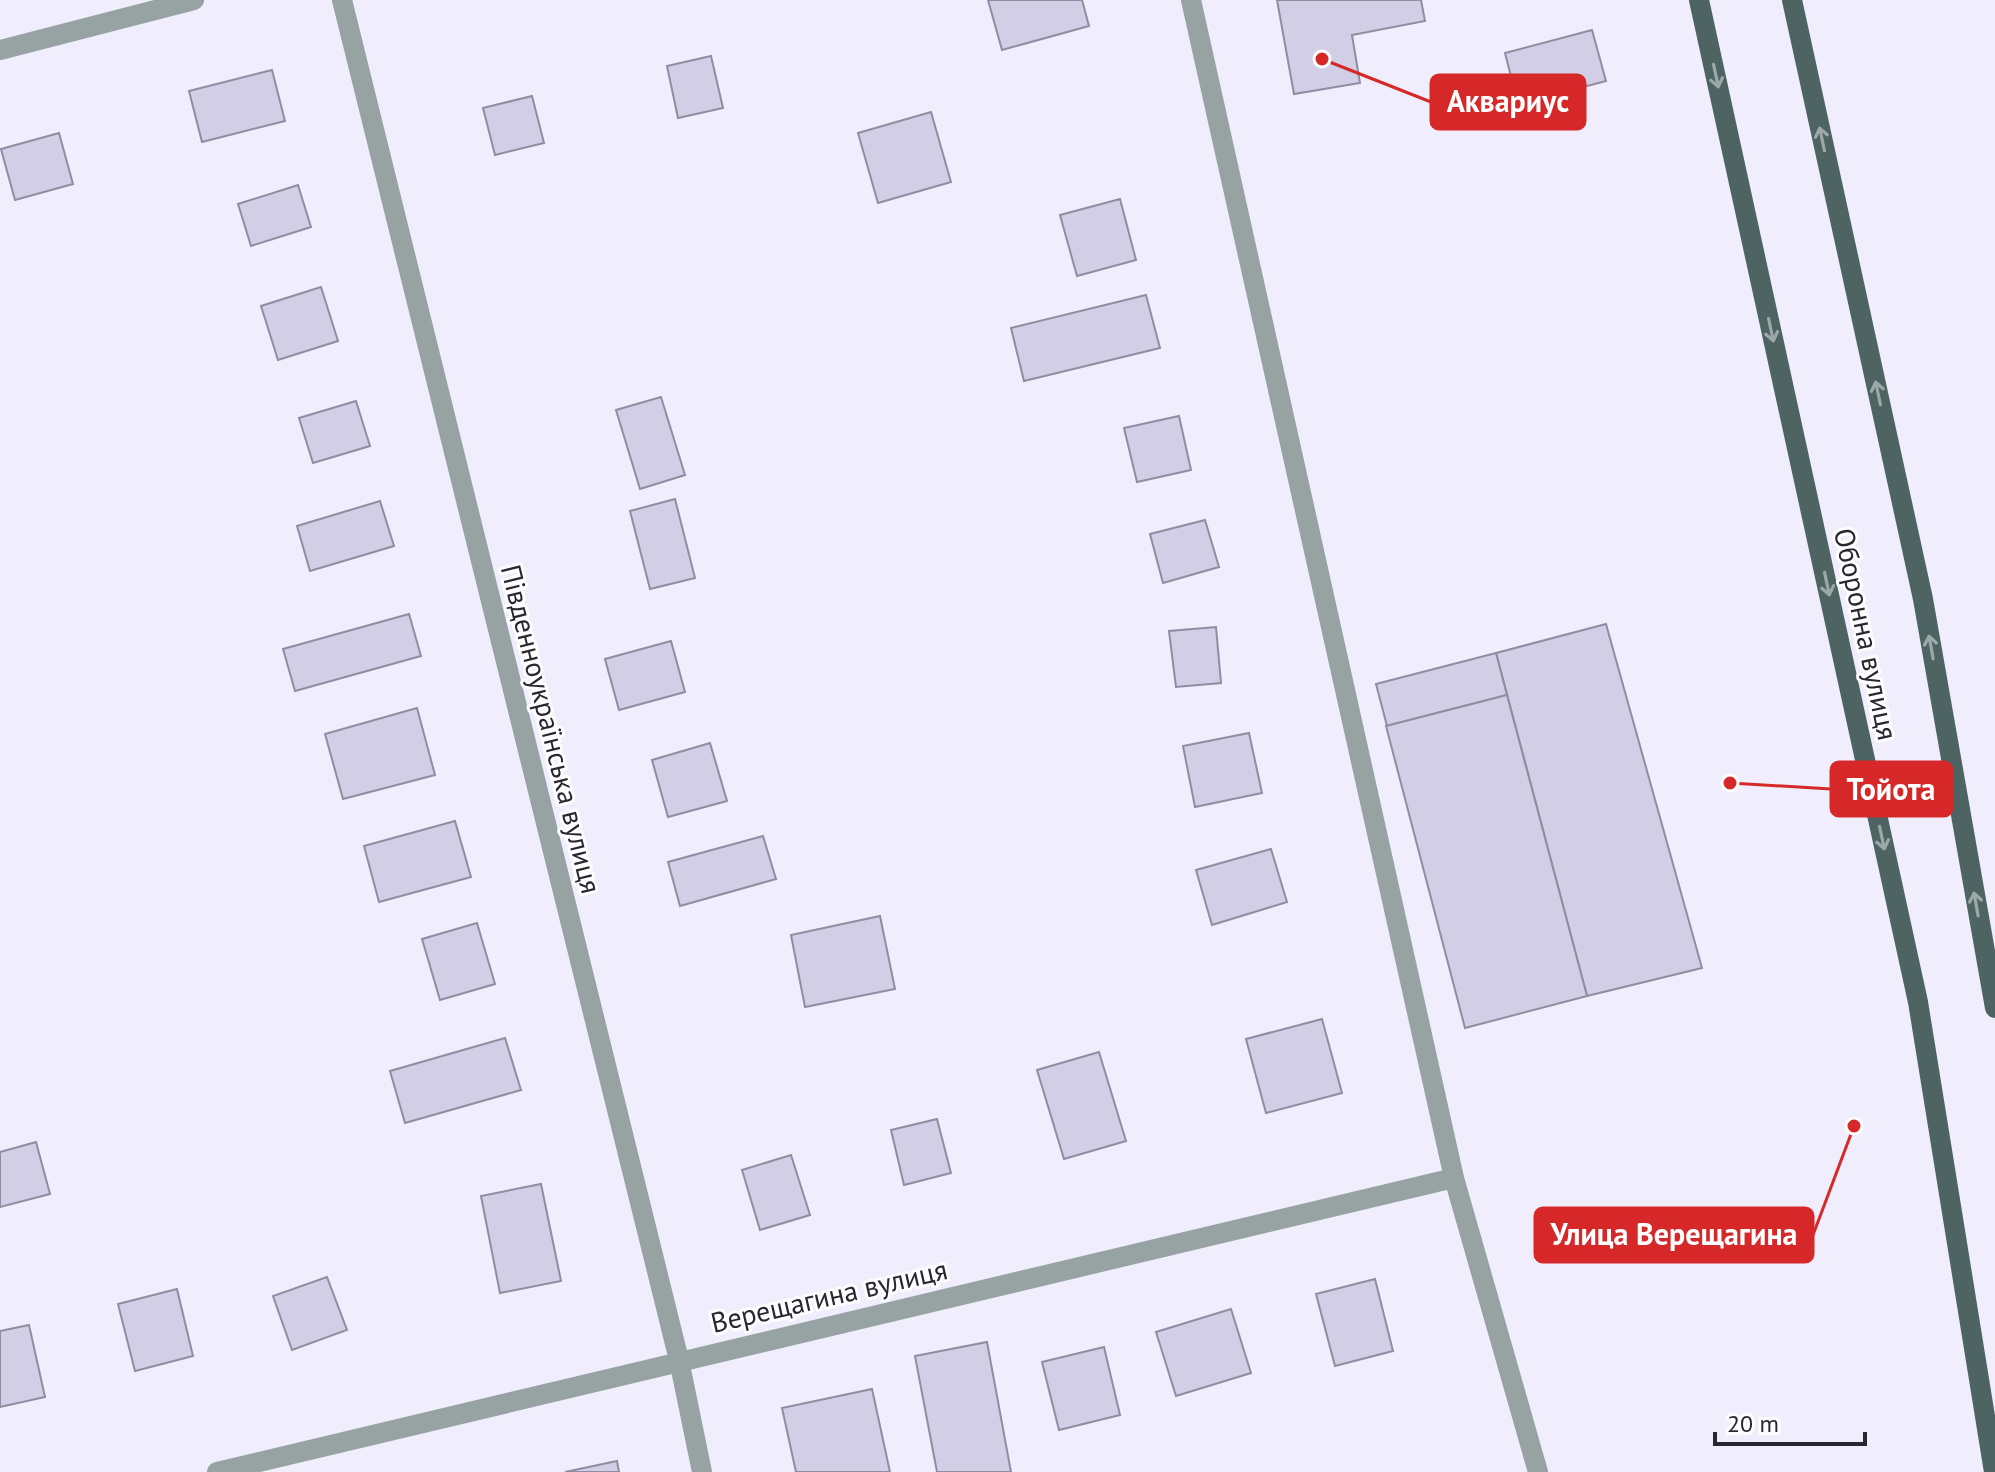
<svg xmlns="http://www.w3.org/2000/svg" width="1995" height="1472" viewBox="0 0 1995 1472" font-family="'PT Sans',sans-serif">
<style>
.building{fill:#d2cee5;stroke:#908ca2;stroke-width:2}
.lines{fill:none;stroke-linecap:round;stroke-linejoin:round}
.minor{stroke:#96a3a2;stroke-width:20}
.major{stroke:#4d6462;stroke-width:20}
.oneway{stroke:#9ca9a8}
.labels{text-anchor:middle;stroke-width:6;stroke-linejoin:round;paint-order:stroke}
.street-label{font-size:28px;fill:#28262f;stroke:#fdfdfd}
.leader{fill:none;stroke:#d62828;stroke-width:3}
.callout-dot{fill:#d62828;stroke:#fdfdfd;stroke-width:3}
.callout{fill:#d62828;stroke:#d62828;stroke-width:3}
.callout-label{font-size:30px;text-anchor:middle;font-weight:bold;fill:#fff}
</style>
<rect width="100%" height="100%" fill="#f0edfc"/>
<g class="building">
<path d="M 988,0 L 1082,0 L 1089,26 L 1002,50 Z"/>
<path d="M 1277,0 L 1421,0 L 1425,21 L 1352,35 L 1360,83 L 1294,94 Z"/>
<path d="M 1592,30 L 1606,81 L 1518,104 L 1505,53 Z"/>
<path d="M 711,56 L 723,108 L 678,118 L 667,66 Z"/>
<path d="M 272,70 L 285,121 L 202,142 L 189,91 Z"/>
<path d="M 532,96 L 544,143 L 495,155 L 483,108 Z"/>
<path d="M 931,112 L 951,182 L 878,203 L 858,133 Z"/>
<path d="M 59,133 L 73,184 L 15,200 L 1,149 Z"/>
<path d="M 298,185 L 311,227 L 251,246 L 238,204 Z"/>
<path d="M 1120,199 L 1136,260 L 1077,276 L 1060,215 Z"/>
<path d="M 321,287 L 338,341 L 278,360 L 261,306 Z"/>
<path d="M 1146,295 L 1160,348 L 1024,381 L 1011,328 Z"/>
<path d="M 661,397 L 685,475 L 640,489 L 616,410 Z"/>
<path d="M 356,401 L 370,446 L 313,463 L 299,418 Z"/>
<path d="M 1179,416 L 1191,470 L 1137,482 L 1124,428 Z"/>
<path d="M 675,499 L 695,578 L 650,589 L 630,511 Z"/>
<path d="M 380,501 L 394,546 L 310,571 L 297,526 Z"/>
<path d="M 1205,520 L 1219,567 L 1163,583 L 1150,534 Z"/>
<path d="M 409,614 L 421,656 L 295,691 L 283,649 Z"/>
<path d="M 1606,624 L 1702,968 L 1587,996 L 1496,653 Z"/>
<path d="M 1216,627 L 1221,683 L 1176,687 L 1169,631 Z"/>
<path d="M 671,641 L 685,692 L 619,710 L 605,659 Z"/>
<path d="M 1496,653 L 1507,695 L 1387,726 L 1376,684 Z"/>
<path d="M 1507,695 L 1587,996 L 1465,1028 L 1386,726 Z"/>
<path d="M 417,708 L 435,775 L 343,799 L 325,734 Z"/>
<path d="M 1249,733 L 1262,793 L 1195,807 L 1183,746 Z"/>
<path d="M 710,743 L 727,801 L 668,817 L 652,760 Z"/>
<path d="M 455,821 L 471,877 L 379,902 L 364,846 Z"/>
<path d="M 763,836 L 776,879 L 680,906 L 668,862 Z"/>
<path d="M 1271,849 L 1287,902 L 1212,925 L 1196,870 Z"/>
<path d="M 880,916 L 895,989 L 805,1007 L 791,935 Z"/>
<path d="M 477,923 L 495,984 L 440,1000 L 422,939 Z"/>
<path d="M 1322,1019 L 1342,1093 L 1266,1113 L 1246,1039 Z"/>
<path d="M 505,1038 L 521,1090 L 405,1123 L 390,1071 Z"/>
<path d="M 1099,1052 L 1126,1141 L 1064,1159 L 1037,1070 Z"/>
<path d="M 937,1119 L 951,1173 L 904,1185 L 891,1130 Z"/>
<path d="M 36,1142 L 50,1194 L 0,1207 L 0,1152 Z"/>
<path d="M 791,1155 L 810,1215 L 760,1230 L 742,1170 Z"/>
<path d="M 541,1184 L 561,1281 L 500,1293 L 481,1196 Z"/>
<path d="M 327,1277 L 347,1330 L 292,1350 L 273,1296 Z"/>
<path d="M 1375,1279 L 1393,1351 L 1335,1366 L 1316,1294 Z"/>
<path d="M 177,1289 L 193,1356 L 135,1371 L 118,1304 Z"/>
<path d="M 1231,1309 L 1251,1373 L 1176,1396 L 1156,1332 Z"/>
<path d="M 29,1325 L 45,1397 L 0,1407 L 0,1331 Z"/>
<path d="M 987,1342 L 1011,1472 L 937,1472 L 915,1356 Z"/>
<path d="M 1104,1347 L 1120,1415 L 1059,1430 L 1042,1362 Z"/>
<path d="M 872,1389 L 890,1472 L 796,1472 L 782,1408 Z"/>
<path d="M 617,1461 L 619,1472 L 565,1472 Z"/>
</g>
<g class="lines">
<g class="minor">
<path d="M 342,0 L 679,1360 L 702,1472"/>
<path d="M 1191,0 L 1454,1178 L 1538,1472"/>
<path d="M 0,50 L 194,0"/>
<path d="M 217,1472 L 1454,1178"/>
</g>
<g class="major">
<path d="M 1699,0 L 1918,1002 L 1994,1472"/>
<path d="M 1792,0 L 1923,599 L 1995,1008"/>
</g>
</g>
<defs><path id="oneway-shaft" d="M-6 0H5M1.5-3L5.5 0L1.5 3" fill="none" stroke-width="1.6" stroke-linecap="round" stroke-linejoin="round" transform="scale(2)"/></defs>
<g class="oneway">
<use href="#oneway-shaft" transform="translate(1716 76) rotate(78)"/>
<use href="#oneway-shaft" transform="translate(1822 139) rotate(-102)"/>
<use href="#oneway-shaft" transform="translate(1771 330) rotate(78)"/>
<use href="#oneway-shaft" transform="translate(1878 393) rotate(-102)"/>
<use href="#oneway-shaft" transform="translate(1827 584) rotate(78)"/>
<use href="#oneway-shaft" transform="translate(1931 647) rotate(-100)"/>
<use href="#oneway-shaft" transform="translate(1882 838) rotate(78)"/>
<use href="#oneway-shaft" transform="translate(1976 904) rotate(-100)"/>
</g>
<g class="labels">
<g class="street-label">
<text transform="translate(1866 634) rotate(78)" y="10">Оборонна вулиця</text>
<text transform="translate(551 729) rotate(76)" y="10">Південноукраїнська вулиця</text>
<text transform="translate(829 1296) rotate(-13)" y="10">Верещагина вулиця</text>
</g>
</g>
<path class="leader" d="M1322 59L1431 102M1730 783L1831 789M1854 1126L1813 1235"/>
<g class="callout-dot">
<circle cx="1322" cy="59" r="8"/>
<circle cx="1730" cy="783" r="8"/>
<circle cx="1854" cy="1126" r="8"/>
</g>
<g class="callout">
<rect x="1431" y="75" width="154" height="54" rx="8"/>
<rect x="1831" y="762" width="121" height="54" rx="8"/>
<rect x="1535" y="1208" width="278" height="54" rx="8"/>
</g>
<g class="callout-label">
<text x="1508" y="112">Аквариус</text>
<text x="1891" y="800">Тойота</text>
<text x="1674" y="1245">Улица Верещагина</text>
</g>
<path d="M1715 1432v12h150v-12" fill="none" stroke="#28262f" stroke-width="4"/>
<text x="1727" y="1432" font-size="24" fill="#28262f" stroke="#fdfdfd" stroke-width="6" paint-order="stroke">20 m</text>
</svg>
